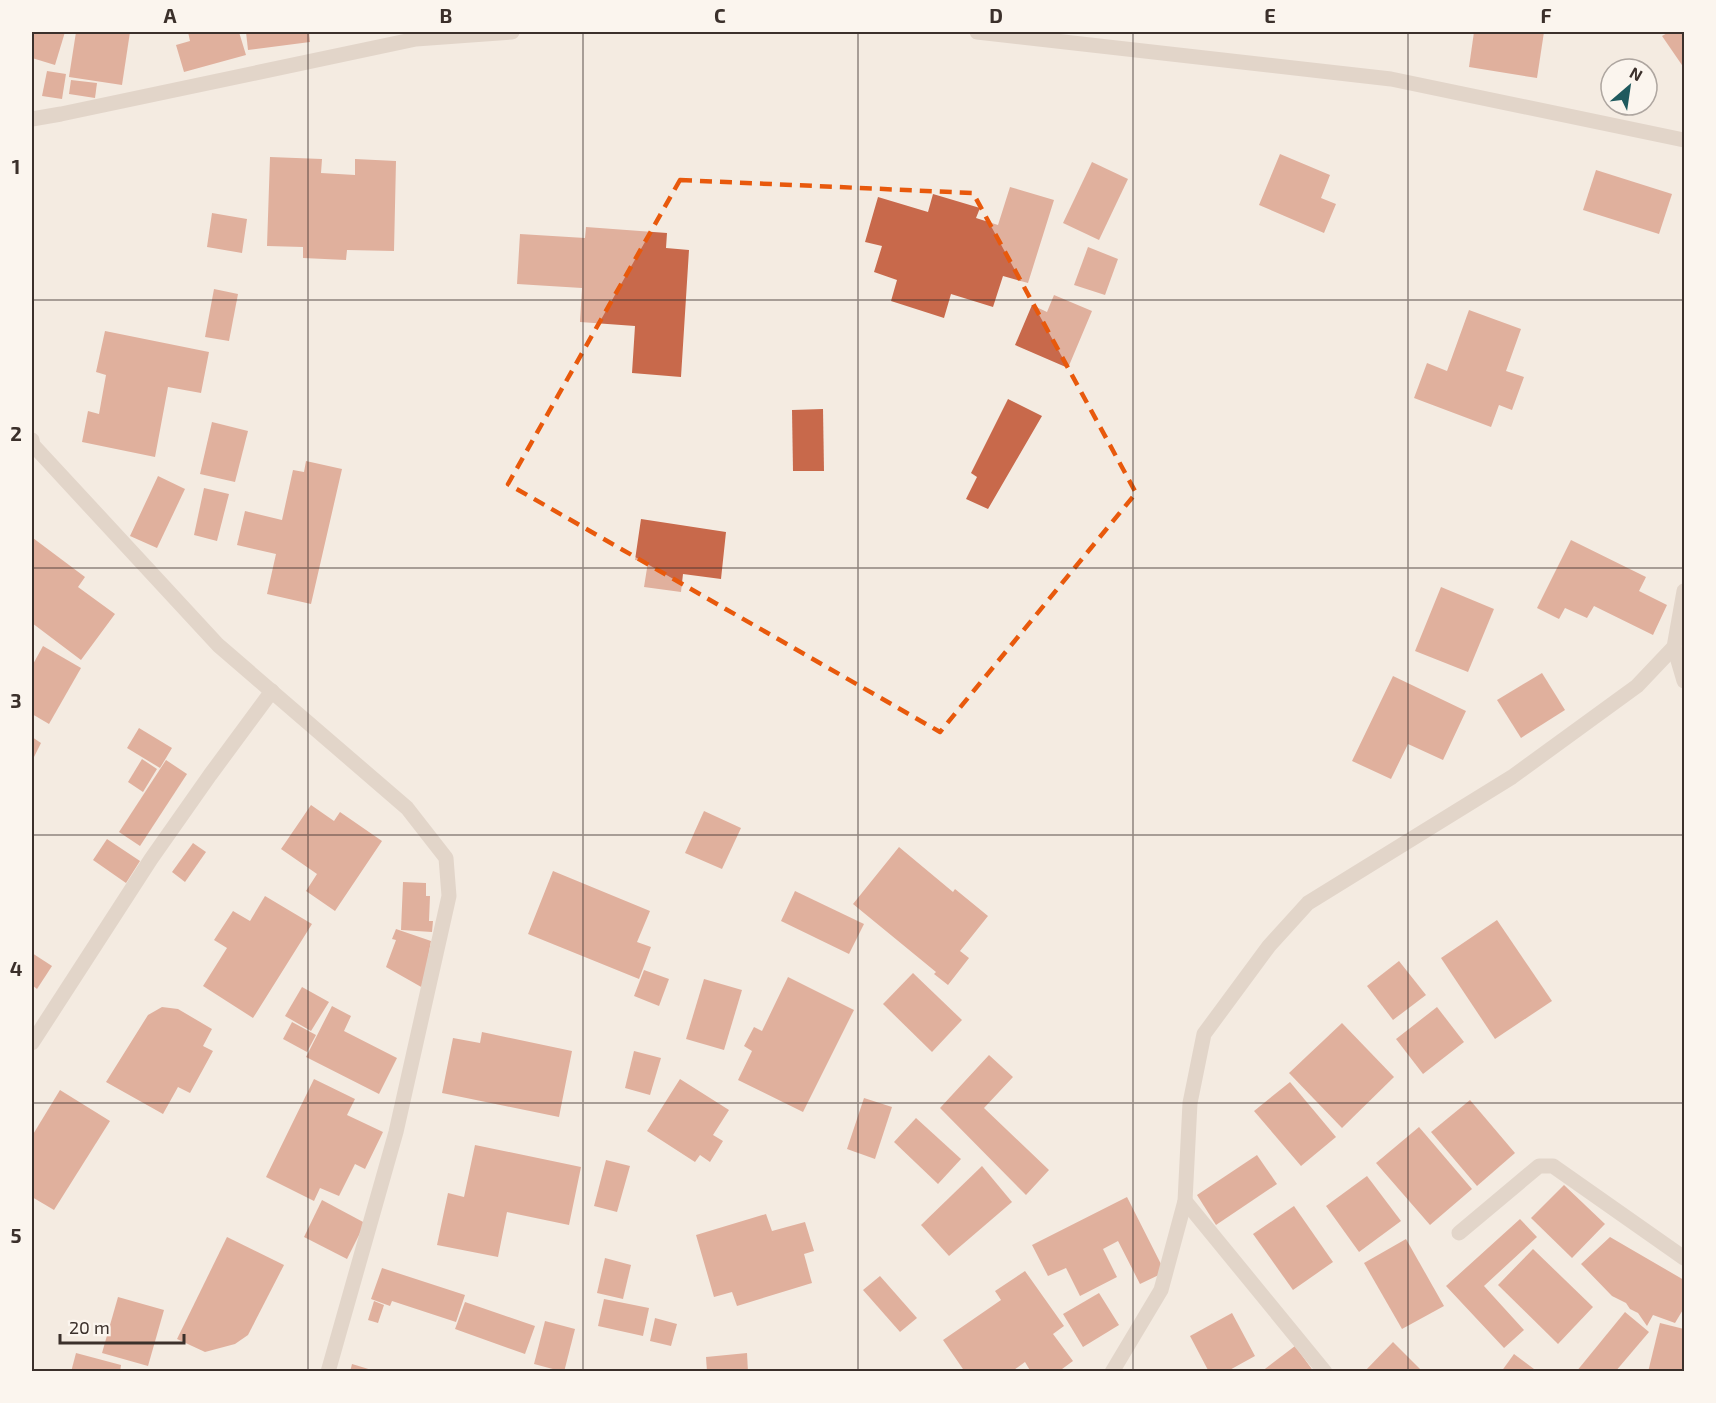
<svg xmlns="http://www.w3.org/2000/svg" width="1716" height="1403" viewBox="0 0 1716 1403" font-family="'Exo 2',sans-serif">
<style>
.building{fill:#c8694b}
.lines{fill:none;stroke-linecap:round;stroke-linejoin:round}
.minor{stroke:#cdbbac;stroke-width:15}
.marked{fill:none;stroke:#e8590c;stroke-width:4.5;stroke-dasharray:12 8;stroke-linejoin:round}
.grid{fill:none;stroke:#3b302b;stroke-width:1.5;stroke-opacity:0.55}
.neatline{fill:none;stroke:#3b302b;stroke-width:2}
.grid-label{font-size:20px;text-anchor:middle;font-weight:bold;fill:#3b302b}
</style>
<rect width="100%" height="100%" fill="#f4ebe1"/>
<g class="building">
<path d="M 32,32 L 65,32 L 55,65 L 32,58 Z"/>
<path d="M 76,32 L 130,32 L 122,85 L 69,77 Z"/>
<path d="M 188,32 L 239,32 L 246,55 L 184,72 L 176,45 L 190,41 Z"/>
<path d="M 246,32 L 309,32 L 310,42 L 248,50 Z"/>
<path d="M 1474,32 L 1544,32 L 1537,78 L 1469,67 Z"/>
<path d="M 1669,32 L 1684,32 L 1684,68 L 1662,36 Z"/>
<path d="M 47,71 L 66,74 L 62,99 L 42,96 Z"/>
<path d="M 71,80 L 97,83 L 95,98 L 69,94 Z"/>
<path d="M 1280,154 L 1330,175 L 1321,198 L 1336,204 L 1324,233 L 1259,205 Z"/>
<path d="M 270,157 L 322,159 L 321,173 L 355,175 L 355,159 L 396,161 L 394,251 L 347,250 L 346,260 L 303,258 L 303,247 L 267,246 Z"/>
<path d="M 1092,162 L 1128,179 L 1099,240 L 1063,223 Z"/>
<path d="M 1596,170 L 1672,194 L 1659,234 L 1583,210 Z"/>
<path d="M 1010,187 L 1054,200 L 1028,283 L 1003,276 L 993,307 L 951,294 L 944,318 L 891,301 L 897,280 L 874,272 L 882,246 L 865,242 L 878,197 L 928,212 L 933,194 L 980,208 L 976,218 L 998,225 Z"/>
<path d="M 212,213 L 247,219 L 242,253 L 207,247 Z"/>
<path d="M 586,227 L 667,233 L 666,248 L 689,250 L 681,377 L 632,373 L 635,326 L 580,322 L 582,288 L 517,284 L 520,234 L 585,238 Z"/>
<path d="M 1088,247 L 1118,259 L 1105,295 L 1074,285 Z"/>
<path d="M 214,289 L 238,294 L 229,341 L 205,337 Z"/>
<path d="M 1054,295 L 1092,311 L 1068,368 L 1015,345 L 1032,305 L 1047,312 Z"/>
<path d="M 1469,310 L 1521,329 L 1506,371 L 1524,377 L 1512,410 L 1499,405 L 1491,427 L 1414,398 L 1427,363 L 1447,371 Z"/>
<path d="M 105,331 L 209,352 L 201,393 L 168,387 L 155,457 L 82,442 L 88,411 L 99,414 L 106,375 L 96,372 Z"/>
<path d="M 1008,399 L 1042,416 L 988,509 L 966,499 L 977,477 L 971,473 Z"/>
<path d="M 823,409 L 824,471 L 793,471 L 792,410 Z"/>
<path d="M 212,422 L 248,431 L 235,482 L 200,474 Z"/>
<path d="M 306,461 L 342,469 L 311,604 L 267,594 L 276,554 L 237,545 L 245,511 L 282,520 L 293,470 L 304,472 Z"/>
<path d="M 158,476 L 185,489 L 157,548 L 130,536 Z"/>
<path d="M 204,488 L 229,494 L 217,541 L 194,535 Z"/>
<path d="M 641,519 L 726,532 L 721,579 L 683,574 L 681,592 L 644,587 L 648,562 L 635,560 Z"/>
<path d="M 33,538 L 85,577 L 78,587 L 115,614 L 81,660 L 32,623 L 32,541 Z"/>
<path d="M 1571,540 L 1646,577 L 1639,591 L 1667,605 L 1653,635 L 1594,606 L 1587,618 L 1565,608 L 1559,619 L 1537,608 Z"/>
<path d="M 1441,587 L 1494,609 L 1468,672 L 1415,651 Z"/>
<path d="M 43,646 L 81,668 L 49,724 L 32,714 L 32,666 Z"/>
<path d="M 1542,673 L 1565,710 L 1521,738 L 1497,700 Z"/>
<path d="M 1393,676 L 1466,711 L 1443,760 L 1408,744 L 1391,779 L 1352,761 Z"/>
<path d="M 139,728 L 172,748 L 160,768 L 127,748 Z"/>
<path d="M 32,737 L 41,743 L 32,761 Z"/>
<path d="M 142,759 L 157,769 L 143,792 L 128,782 Z"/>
<path d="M 166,760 L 187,774 L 140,846 L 119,832 Z"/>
<path d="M 311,805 L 334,821 L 340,812 L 382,841 L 335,911 L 306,891 L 317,874 L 281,849 Z"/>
<path d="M 704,811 L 741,828 L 722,869 L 685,853 Z"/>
<path d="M 107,839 L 140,861 L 126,883 L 93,860 Z"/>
<path d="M 193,843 L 206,852 L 185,882 L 172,872 Z"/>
<path d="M 899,847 L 953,892 L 955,889 L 988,916 L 960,951 L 969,958 L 948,985 L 934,974 L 936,972 L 853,904 Z"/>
<path d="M 553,871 L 650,911 L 637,942 L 651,947 L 639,979 L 528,934 Z"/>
<path d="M 403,882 L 426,883 L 426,896 L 430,896 L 429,921 L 433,921 L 432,932 L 401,930 Z"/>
<path d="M 795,891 L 864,924 L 849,954 L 781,921 Z"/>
<path d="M 265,896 L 312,924 L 253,1018 L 203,986 L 227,948 L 214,940 L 233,911 L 250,921 Z"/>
<path d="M 1497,920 L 1552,1001 L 1495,1039 L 1441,958 Z"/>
<path d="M 396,929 L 431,941 L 423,988 L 386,967 L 396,940 L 392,939 Z"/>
<path d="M 32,953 L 52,966 L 37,989 L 32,985 Z"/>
<path d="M 1399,961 L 1426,995 L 1393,1020 L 1367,986 Z"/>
<path d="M 644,970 L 669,979 L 659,1006 L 634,996 Z"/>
<path d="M 913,973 L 962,1020 L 932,1052 L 883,1004 Z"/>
<path d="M 788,977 L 854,1010 L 803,1112 L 738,1080 L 752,1051 L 744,1046 L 754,1027 L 762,1031 Z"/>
<path d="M 704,979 L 742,990 L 724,1050 L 686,1039 Z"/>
<path d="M 302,987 L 329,1002 L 311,1031 L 285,1016 Z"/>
<path d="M 332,1006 L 351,1016 L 344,1031 L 397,1058 L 379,1094 L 306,1057 Z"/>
<path d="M 162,1007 L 178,1009 L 212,1029 L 203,1046 L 213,1051 L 190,1093 L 178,1087 L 163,1114 L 106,1082 L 148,1015 Z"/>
<path d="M 1437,1007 L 1464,1042 L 1423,1074 L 1396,1039 Z"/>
<path d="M 292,1022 L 316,1035 L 307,1052 L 283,1039 Z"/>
<path d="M 1342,1023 L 1394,1077 L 1342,1128 L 1289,1073 Z"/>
<path d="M 482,1032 L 572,1051 L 559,1117 L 442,1093 L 453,1038 L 480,1043 Z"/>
<path d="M 634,1051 L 661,1058 L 650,1095 L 625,1088 Z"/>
<path d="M 989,1055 L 1013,1077 L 984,1108 L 1049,1170 L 1026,1195 L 940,1108 Z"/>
<path d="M 314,1079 L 355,1099 L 347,1115 L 383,1132 L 365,1169 L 355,1164 L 339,1196 L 320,1188 L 314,1201 L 266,1177 Z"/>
<path d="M 680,1079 L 729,1110 L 713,1135 L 723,1141 L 710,1162 L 700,1155 L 695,1162 L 647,1131 Z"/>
<path d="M 1290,1082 L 1336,1137 L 1301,1166 L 1254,1111 Z"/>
<path d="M 60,1090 L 110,1121 L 54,1210 L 32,1197 L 32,1136 Z"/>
<path d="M 864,1098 L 892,1107 L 875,1159 L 847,1149 Z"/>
<path d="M 1470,1100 L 1515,1153 L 1477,1186 L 1431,1132 Z"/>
<path d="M 916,1118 L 961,1159 L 938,1184 L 894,1142 Z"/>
<path d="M 1419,1127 L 1472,1189 L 1430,1225 L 1376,1163 Z"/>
<path d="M 475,1145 L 581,1167 L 569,1225 L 507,1212 L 498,1257 L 437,1245 L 448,1193 L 464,1197 Z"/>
<path d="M 1257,1155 L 1277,1184 L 1216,1225 L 1197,1195 Z"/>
<path d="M 606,1160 L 630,1166 L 617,1212 L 594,1206 Z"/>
<path d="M 982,1166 L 1012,1202 L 949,1256 L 921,1225 Z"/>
<path d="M 1367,1176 L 1401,1221 L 1359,1252 L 1326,1206 Z"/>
<path d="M 1564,1185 L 1605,1224 L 1572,1258 L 1531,1218 Z"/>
<path d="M 1127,1197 L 1165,1272 L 1140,1284 L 1118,1241 L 1103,1249 L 1117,1277 L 1080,1296 L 1066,1268 L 1048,1276 L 1032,1245 Z"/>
<path d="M 322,1200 L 365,1223 L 347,1259 L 304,1237 Z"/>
<path d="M 1294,1206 L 1333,1262 L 1293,1290 L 1253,1234 Z"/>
<path d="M 766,1214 L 772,1231 L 805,1222 L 814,1251 L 804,1254 L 812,1283 L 737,1306 L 732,1292 L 714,1297 L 696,1235 Z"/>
<path d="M 1520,1219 L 1537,1237 L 1484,1286 L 1524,1330 L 1504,1348 L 1446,1286 Z"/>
<path d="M 227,1237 L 284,1265 L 248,1335 L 235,1344 L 205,1352 L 177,1339 Z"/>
<path d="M 1610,1237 L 1684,1280 L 1684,1308 L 1675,1323 L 1653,1315 L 1647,1326 L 1638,1313 L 1630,1309 L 1626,1303 L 1612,1296 L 1581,1264 Z"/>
<path d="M 1406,1239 L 1444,1306 L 1402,1329 L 1364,1263 Z"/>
<path d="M 1533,1249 L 1593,1307 L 1558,1344 L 1498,1285 Z"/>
<path d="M 605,1258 L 631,1265 L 623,1299 L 597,1293 Z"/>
<path d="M 382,1268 L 465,1295 L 456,1322 L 392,1301 L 390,1306 L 371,1299 Z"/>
<path d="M 1025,1271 L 1064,1326 L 1053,1334 L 1073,1361 L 1058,1372 L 1031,1372 L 1025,1362 L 1011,1372 L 965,1372 L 943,1340 L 1001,1300 L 995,1291 Z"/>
<path d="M 880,1276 L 917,1318 L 900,1332 L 863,1290 Z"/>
<path d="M 1099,1293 L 1119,1325 L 1083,1347 L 1063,1314 Z"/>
<path d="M 118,1297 L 164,1310 L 148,1366 L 102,1353 Z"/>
<path d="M 604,1299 L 649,1308 L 643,1336 L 598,1326 Z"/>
<path d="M 374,1301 L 384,1305 L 378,1323 L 368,1320 Z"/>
<path d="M 465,1302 L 535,1326 L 525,1354 L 455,1329 Z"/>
<path d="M 1625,1312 L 1649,1332 L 1615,1372 L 1576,1372 Z"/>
<path d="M 1232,1313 L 1255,1356 L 1226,1372 L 1209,1372 L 1190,1336 Z"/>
<path d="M 655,1318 L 677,1324 L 671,1346 L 650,1341 Z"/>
<path d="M 545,1321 L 575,1329 L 564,1372 L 534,1364 Z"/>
<path d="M 1660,1323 L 1684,1329 L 1684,1372 L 1648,1372 Z"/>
<path d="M 1393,1342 L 1423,1372 L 1364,1372 Z"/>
<path d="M 1295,1346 L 1314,1372 L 1261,1372 Z"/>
<path d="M 76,1353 L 121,1365 L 120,1372 L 71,1372 Z"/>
<path d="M 747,1353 L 748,1372 L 707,1372 L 706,1357 Z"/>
<path d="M 1514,1354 L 1538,1372 L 1501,1372 Z"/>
<path d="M 352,1364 L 375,1371 L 375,1372 L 350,1372 Z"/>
</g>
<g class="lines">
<g class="minor">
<path d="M 977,32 L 1391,79 L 1684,140"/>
<path d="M 32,119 L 61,114 L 416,39 L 512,32"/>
<path d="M 32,440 L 33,445 L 218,645 L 407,808 L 446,858 L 449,896 L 396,1132 L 328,1372"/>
<path d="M 1674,647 L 1684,681"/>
<path d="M 32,1043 L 151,859 L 210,775 L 272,691"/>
<path d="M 1185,1201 L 1325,1372"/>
<path d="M 1459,1233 L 1539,1166 L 1553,1166 L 1684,1258"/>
<path d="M 1112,1372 L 1161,1290 L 1185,1201 L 1190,1103 L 1204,1034 L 1269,946 L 1308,903 L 1512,777 L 1637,686 L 1674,647 L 1684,591"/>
</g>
</g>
<path d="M0 0H1716V1403H0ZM 680,180 L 973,193 L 1136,493 L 940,732 L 508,484 Z" fill="#f4ebe1" fill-opacity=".55" fill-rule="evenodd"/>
<path class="marked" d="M 680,180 L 973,193 L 1136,493 L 940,732 L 508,484 Z"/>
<path class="grid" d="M 308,32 L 308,1372M 583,32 L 583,1372M 858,32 L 858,1372M 1133,32 L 1133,1372M 1408,32 L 1408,1372M 32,300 L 1684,300M 32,568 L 1684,568M 32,835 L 1684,835M 32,1103 L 1684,1103"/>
<rect width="1716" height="1403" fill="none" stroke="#fbf5ee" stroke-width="66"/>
<g transform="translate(1629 87) rotate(29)"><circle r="28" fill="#fbf5ee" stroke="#aea6a0" stroke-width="1.5"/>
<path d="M0-4.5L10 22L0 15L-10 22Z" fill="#1f5a5e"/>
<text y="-9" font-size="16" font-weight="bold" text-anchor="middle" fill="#3b302b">N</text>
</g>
<path d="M60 1334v9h124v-9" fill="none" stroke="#3b302b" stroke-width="3"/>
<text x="69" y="1334" font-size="18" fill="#3b302b" stroke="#fbf5ee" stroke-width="4.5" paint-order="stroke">20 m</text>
<rect x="33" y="33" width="1650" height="1337" class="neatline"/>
<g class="grid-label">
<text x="170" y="23">A</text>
<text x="446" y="23">B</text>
<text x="720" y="23">C</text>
<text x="996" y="23">D</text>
<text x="1270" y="23">E</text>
<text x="1546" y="23">F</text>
<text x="16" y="174">1</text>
<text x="16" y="441">2</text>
<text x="16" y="708">3</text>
<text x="16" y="976">4</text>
<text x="16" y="1243">5</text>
</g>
</svg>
